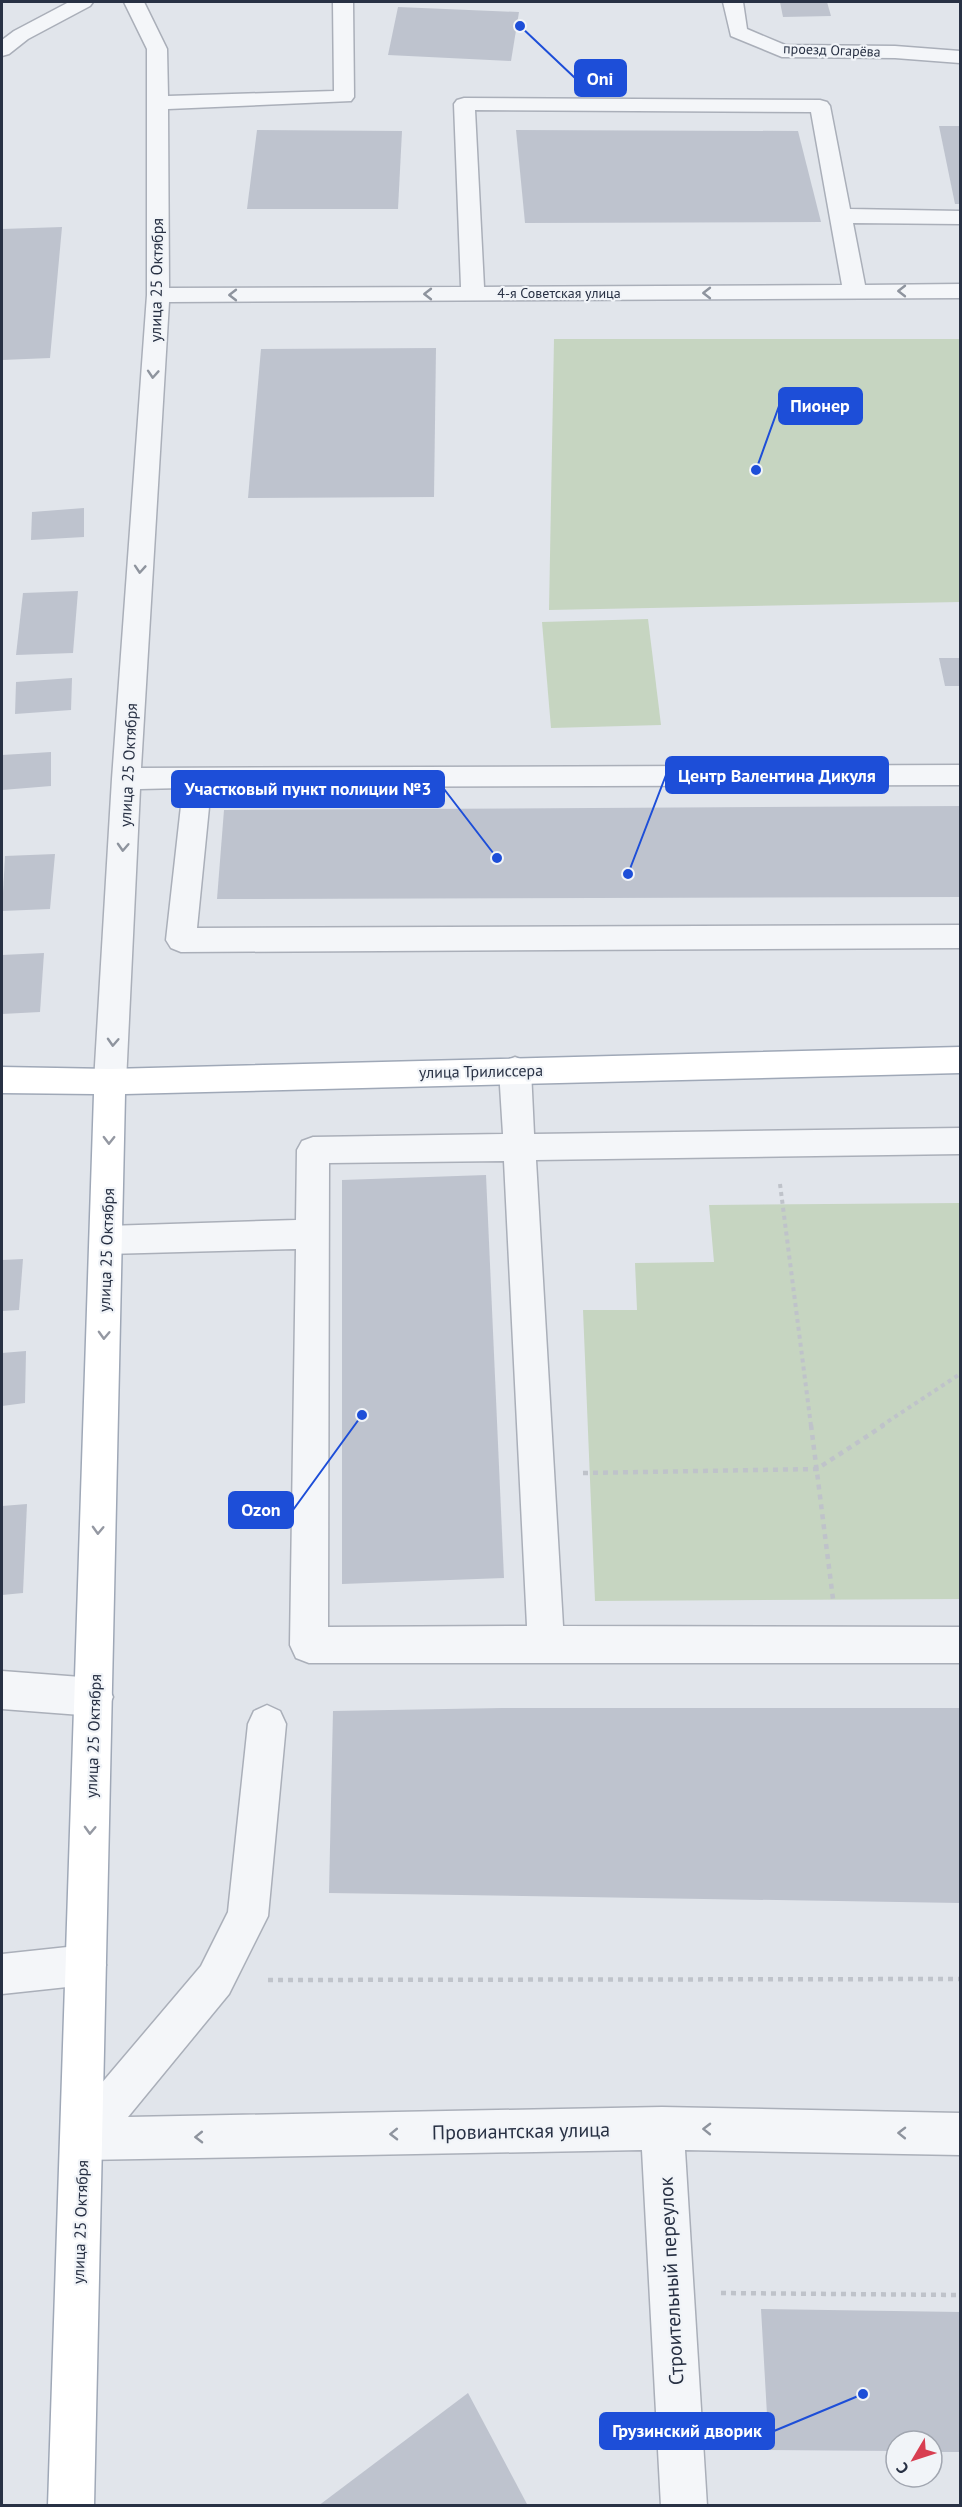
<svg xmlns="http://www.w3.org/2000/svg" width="962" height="2507" viewBox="0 0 962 2507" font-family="'PT Sans',sans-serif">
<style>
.green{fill:#c6d5c1}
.building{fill:#bec3ce}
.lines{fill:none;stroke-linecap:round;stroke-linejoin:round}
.minor-casing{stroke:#aaafb9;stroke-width:3}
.major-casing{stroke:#9fa8b7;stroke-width:3}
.path-far1{stroke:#bfc3ca;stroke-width:4;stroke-dasharray:4 4;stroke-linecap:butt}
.path{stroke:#bfc3ca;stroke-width:4.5;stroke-dasharray:5 5;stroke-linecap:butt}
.minor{fill:#f4f6f9;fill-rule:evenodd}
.major{fill:#fff;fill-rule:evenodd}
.oneway{stroke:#8e949e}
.oneway2{stroke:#9498a2}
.labels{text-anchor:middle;stroke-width:4.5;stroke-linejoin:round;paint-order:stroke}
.far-street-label{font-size:14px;fill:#283144;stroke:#f1f4f8}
.street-label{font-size:16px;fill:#283144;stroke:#f1f4f8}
.near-street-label{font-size:20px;fill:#283144;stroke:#f1f4f8}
.leader{fill:none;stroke:#1d4ed8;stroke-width:2}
.callout-dot{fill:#1d4ed8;stroke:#f1f4f8;stroke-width:2}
.callout{fill:#1d4ed8;stroke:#1d4ed8;stroke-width:2}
.callout-label{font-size:18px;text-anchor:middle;font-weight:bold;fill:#fff}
</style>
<rect width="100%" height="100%" fill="#e1e5eb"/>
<g class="green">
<path d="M 554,339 L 960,339 L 960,602 L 549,610 Z"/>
<path d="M 648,619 L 661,725 L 551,728 L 542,622 Z"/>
<path d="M 960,1203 L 960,1599 L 595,1601 L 583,1310 L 637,1310 L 635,1263 L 714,1262 L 709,1205 Z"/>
</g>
<g class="building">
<path d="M 780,2 L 827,2 L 831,16 L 783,17 Z"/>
<path d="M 398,7 L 519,12 L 511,61 L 388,55 Z"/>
<path d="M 939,126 L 960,126 L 960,204 L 955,204 Z"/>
<path d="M 257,130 L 402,131 L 398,209 L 247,209 Z"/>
<path d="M 516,130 L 798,131 L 821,222 L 525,223 Z"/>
<path d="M 62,227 L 50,358 L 2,360 L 2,229 Z"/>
<path d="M 436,348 L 434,497 L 248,498 L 261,349 Z"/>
<path d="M 84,508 L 84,537 L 31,540 L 32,512 Z"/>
<path d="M 78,591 L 73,653 L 16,655 L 23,593 Z"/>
<path d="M 939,658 L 960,658 L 960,686 L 945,686 Z"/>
<path d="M 72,678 L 71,710 L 15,714 L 16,682 Z"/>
<path d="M 51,752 L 51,786 L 2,790 L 2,755 Z"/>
<path d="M 960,806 L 960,897 L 217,899 L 224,810 Z"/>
<path d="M 55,854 L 50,909 L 2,911 L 5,856 Z"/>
<path d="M 44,953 L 40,1012 L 2,1014 L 2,955 Z"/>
<path d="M 486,1175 L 504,1578 L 342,1584 L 342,1180 Z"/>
<path d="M 23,1259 L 19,1310 L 2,1311 L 2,1260 Z"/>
<path d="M 26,1351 L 25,1403 L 2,1406 L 2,1353 Z"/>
<path d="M 27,1504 L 23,1593 L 2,1595 L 2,1506 Z"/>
<path d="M 502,1708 L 960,1708 L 960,1903 L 329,1893 L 333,1711 Z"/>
<path d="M 761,2309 L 960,2312 L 960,2452 L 932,2452 L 932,2441 L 896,2441 L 896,2451 L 769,2450 Z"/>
<path d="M 468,2393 L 528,2506 L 318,2506 Z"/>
</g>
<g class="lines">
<defs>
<g id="minor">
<path d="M 69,2 L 93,2 L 90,6 L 28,39 L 9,54 L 2,56 L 2,40 L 14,31 Z"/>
<path d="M 124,2 L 144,2 L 167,49 L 168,96 L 334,91 L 333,2 L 353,2 L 354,97 L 351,101 L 168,109 L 169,288 L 461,287 L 454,104 L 457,100 L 464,98 L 820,100 L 827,102 L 830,106 L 850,209 L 960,211 L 960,224 L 853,223 L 865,285 L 960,284 L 960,298 L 169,302 L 141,768 L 960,765 L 960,785 L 211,787 L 197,928 L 960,925 L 960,948 L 181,952 L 171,948 L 166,940 L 183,788 L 140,789 L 126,1082 L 121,1091 L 110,1095 L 99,1091 L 94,1082 L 112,779 L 147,295 L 147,49 ZM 475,110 L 811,112 L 842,285 L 484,287 Z"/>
<path d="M 723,2 L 743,2 L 747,29 L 785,45 L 895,46 L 960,51 L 960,63 L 895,58 L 782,57 L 731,36 Z"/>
<path d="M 515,1057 L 526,1061 L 531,1070 L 534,1134 L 960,1128 L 960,1154 L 536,1160 L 563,1626 L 960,1627 L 960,1663 L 309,1663 L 296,1658 L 290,1645 L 296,1249 L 107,1254 L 95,1250 L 91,1240 L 95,1230 L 107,1226 L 296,1220 L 297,1150 L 302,1141 L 313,1137 L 503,1134 L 499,1070 L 504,1061 ZM 504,1161 L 527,1626 L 328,1627 L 329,1163 Z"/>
<path d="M 2,1671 L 94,1678 L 107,1684 L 113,1697 L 107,1710 L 94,1716 L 2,1709 Z"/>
<path d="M 267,1705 L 280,1711 L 286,1724 L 268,1916 L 229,1994 L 128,2117 L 662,2107 L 960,2113 L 960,2155 L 685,2150 L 707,2506 L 661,2506 L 642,2150 L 82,2160 L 67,2154 L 61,2139 L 67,2124 L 201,1966 L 228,1912 L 248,1724 L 254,1711 Z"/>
<path d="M 86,1945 L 100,1951 L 106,1965 L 100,1979 L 86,1985 L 2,1994 L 2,1954 Z"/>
</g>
<path id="major" d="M 960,1047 L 960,1073 L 125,1094 L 94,2506 L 48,2506 L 94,1094 L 2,1093 L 2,1067 L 110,1069 Z"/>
</defs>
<use href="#minor" class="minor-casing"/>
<use href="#major" class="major-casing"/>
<g class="path-far1">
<path d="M 780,1184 L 811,1426"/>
<path d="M 881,1426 L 960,1374"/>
</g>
<g class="path">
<path d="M 811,1425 L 833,1599"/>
<path d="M 583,1473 L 817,1469 L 884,1425"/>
<path d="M 268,1980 L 960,1979"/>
<path d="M 721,2293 L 960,2295"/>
</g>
<use href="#minor" class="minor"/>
<use href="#major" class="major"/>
</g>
<defs><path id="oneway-chevron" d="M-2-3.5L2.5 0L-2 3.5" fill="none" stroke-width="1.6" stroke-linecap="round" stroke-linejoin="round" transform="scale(1.5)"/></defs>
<g class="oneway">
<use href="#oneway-chevron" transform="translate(902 291) rotate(180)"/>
<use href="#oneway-chevron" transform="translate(707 293) rotate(180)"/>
<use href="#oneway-chevron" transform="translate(428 294) rotate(180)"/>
<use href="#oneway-chevron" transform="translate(233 295) rotate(180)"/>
<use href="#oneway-chevron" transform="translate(153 374) rotate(94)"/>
<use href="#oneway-chevron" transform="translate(140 569) rotate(94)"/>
<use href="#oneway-chevron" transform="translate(123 847) rotate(93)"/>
<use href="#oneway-chevron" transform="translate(113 1042) rotate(93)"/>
<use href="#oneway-chevron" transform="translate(707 2129) rotate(-179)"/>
<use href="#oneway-chevron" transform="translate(902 2133) rotate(-179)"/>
<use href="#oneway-chevron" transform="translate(394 2134) rotate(179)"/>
<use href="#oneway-chevron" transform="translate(199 2137) rotate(179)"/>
</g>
<g class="oneway2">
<use href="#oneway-chevron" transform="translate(109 1140) rotate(91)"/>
<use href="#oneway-chevron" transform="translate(104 1335) rotate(92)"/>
<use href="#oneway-chevron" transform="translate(98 1530) rotate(92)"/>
<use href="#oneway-chevron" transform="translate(90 1830) rotate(92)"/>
</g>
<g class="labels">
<g class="far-street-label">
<text transform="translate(832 50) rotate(2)" y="5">проезд Огарёва</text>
<text x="559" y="298">4-я Советская улица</text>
</g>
<g class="street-label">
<text transform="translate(156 280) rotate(-89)" y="6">улица 25 Октября</text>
<text transform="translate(128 765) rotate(-87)" y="6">улица 25 Октября</text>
<text transform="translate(481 1071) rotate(-1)" y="6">улица Трилиссера</text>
<text transform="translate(106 1250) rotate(-88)" y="6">улица 25 Октября</text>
<text transform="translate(93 1736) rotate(-88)" y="6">улица 25 Октября</text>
<text transform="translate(80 2222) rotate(-88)" y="6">улица 25 Октября</text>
</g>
<g class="near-street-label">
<text transform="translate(521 2131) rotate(-1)" y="7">Провиантская улица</text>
<text transform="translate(671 2281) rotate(-93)" y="7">Строительный переулок</text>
</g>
</g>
<path class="leader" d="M520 26L575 78M756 470L779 406M628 874L666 775M497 858L444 789M362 1415L293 1510M863 2394L774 2431"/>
<g class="callout-dot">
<circle cx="520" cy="26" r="6"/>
<circle cx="756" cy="470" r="6"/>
<circle cx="628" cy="874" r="6"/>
<circle cx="497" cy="858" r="6"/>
<circle cx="362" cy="1415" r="6"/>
<circle cx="863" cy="2394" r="6"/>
</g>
<g class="callout">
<rect x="575" y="60" width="51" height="36" rx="6"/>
<rect x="779" y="388" width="83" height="36" rx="6"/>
<rect x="666" y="757" width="222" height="36" rx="6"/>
<rect x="172" y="771" width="272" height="36" rx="6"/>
<rect x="229" y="1492" width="64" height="36" rx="6"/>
<rect x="600" y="2413" width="174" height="36" rx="6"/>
</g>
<g class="callout-label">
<text x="600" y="85">Oni</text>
<text x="820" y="412">Пионер</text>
<text x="777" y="782">Центр Валентина Дикуля</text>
<text x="308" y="795">Участковый пункт полиции №3</text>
<text x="261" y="1516">Ozon</text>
<text x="687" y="2437">Грузинский дворик</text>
</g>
<rect width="962" height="2507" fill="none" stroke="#283144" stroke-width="6"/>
<g transform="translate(914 2459) rotate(231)"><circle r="28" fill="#f1f4f8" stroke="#a1a6b0" stroke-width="1.5"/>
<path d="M0-4.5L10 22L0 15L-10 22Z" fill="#d83e51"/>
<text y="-9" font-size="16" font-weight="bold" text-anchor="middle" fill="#283144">С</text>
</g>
</svg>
